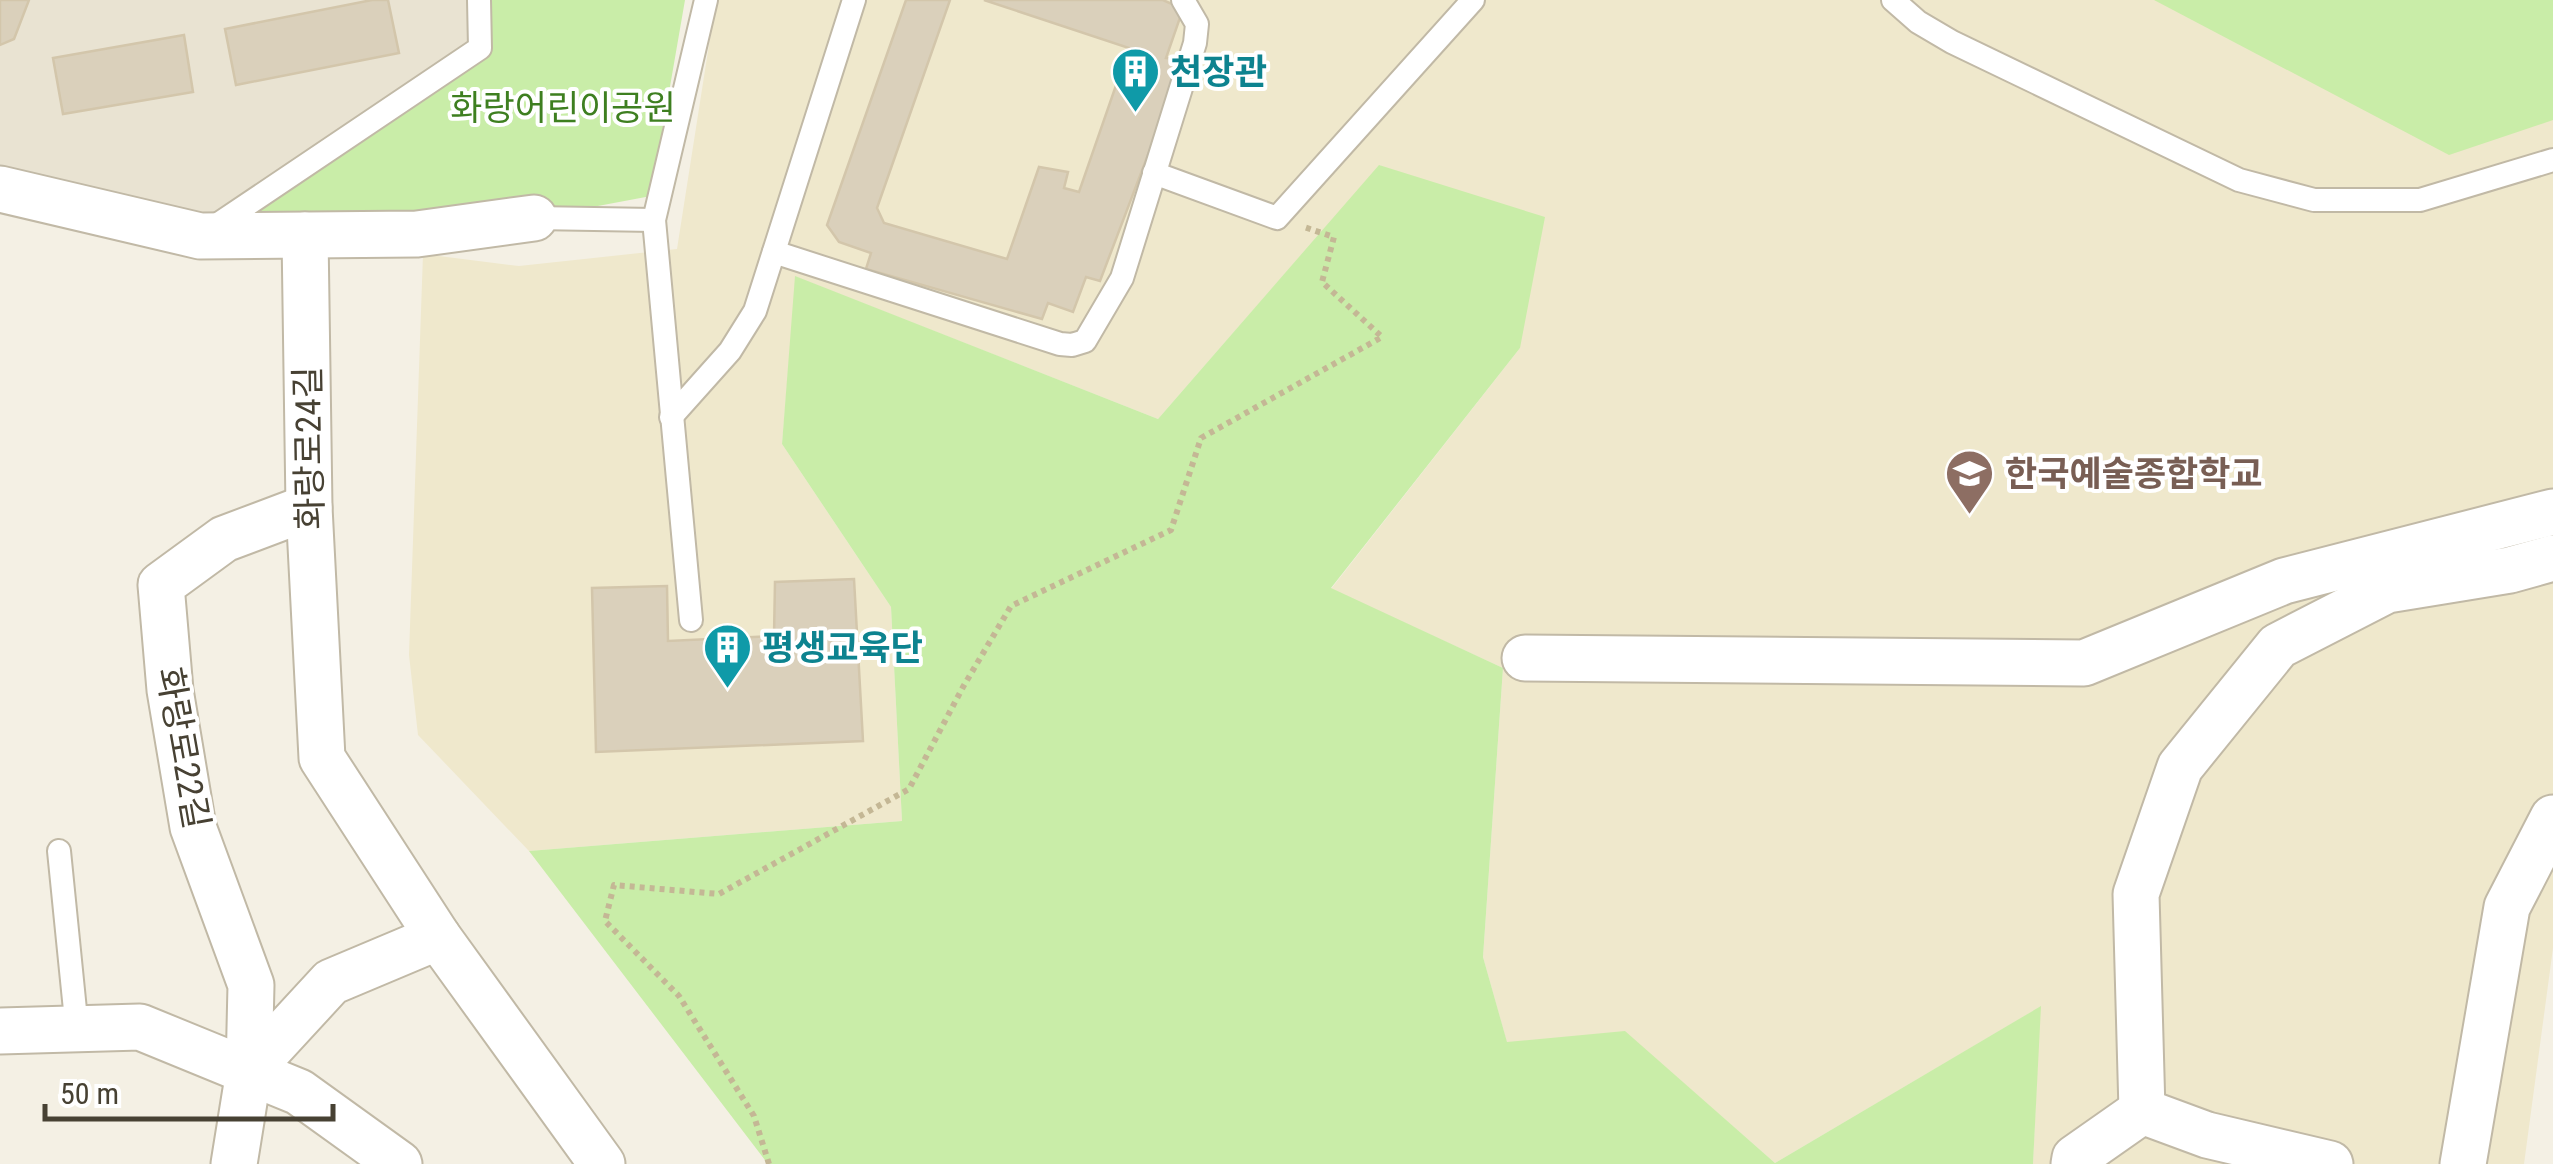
<svg xmlns="http://www.w3.org/2000/svg" width="2553" height="1164" viewBox="0 0 2553 1164" font-family="'Roboto Condensed','Noto Sans KR',sans-serif">
<style>
.residential{fill:#e9e3d2}
.education{fill:#efe8cc}
.green{fill:#c9eda8}
.building{fill:#dad0bb;stroke:#d3c6ab;stroke-width:2.5}
.lines{fill:none;stroke-linecap:round;stroke-linejoin:round}
.lane-casing{stroke:#c1b9a6;stroke-width:26}
.street-casing{stroke:#c1b9a6;stroke-width:49}
.path{stroke:#c4b795;stroke-width:6;stroke-dasharray:5 5;stroke-linecap:butt}
.lane{stroke:#fff;stroke-width:22}
.street{stroke:#fff;stroke-width:45}
.labels{text-anchor:middle;stroke-width:8;stroke-linejoin:round;paint-order:stroke}
.culture-label{font-size:35px;font-weight:bold;fill:#0d838f;stroke:#fff;text-anchor:start}
.park-label{font-size:35px;fill:#3e7f20;stroke:#fff}
.street-label{font-size:35px;fill:#474133;stroke:#fff}
.education-label{font-size:35px;font-weight:bold;fill:#785e54;stroke:#fff;text-anchor:start}
</style>
<rect width="100%" height="100%" fill="#f4f0e4"/>
<path class="residential" d="M 0,0 L 479,0 L 480,48 L 200,236 L 0,189 Z"/>
<path class="education" d="M 716,0 L 2553,0 L 2553,948 L 2524,1164 L 2033,1164 L 2040,1007 L 1775,1163 L 1625,1032 L 1507,1043 L 1483,957 L 1503,668 L 1331,589 L 1520,348 L 1380,165 L 1158,419 L 796,277 L 782,444 L 891,607 L 902,821 L 529,851 L 418,735 L 409,655 L 423,254 L 519,266 L 677,249 Z"/>
<g class="green">
<path d="M 479,0 L 685,0 L 651,196 L 534,218 L 200,236 L 480,48 Z"/>
<path d="M 2154,0 L 2553,0 L 2553,120 L 2449,155 Z"/>
<path d="M 1379,165 L 1545,217 L 1520,348 L 1331,588 L 1503,668 L 1483,957 L 1507,1042 L 1625,1031 L 1775,1163 L 2041,1006 L 2033,1164 L 768,1164 L 529,851 L 902,821 L 891,607 L 782,444 L 795,276 L 1158,419 Z"/>
</g>
<g class="building">
<path d="M 0,0 L 29,0 L 14,39 L 0,45 Z"/>
<path d="M 372,0 L 388,0 L 399,53 L 236,85 L 225,29 Z"/>
<path d="M 906,0 L 950,0 L 877,208 L 884,223 L 1007,259 L 1039,167 L 1068,172 L 1064,188 L 1079,192 L 1129,48 L 984,0 L 1163,0 L 1183,9 L 1166,58 L 1184,60 L 1100,281 L 1086,277 L 1073,312 L 1048,303 L 1042,319 L 866,269 L 871,253 L 839,242 L 827,225 Z"/>
<path d="M 184,35 L 193,92 L 63,114 L 53,58 Z"/>
<path d="M 854,579 L 863,741 L 596,752 L 592,588 L 667,586 L 668,641 L 774,636 L 775,582 Z"/>
</g>
<g class="lines">
<defs>
<g id="lane">
<path d="M 1893,0 L 1918,22 L 1952,42 L 2239,180 L 2314,200 L 2420,200 L 2553,160"/>
<path d="M 1154,173 L 1277,218 L 1473,0"/>
<path d="M 534,218 L 654,220"/>
<path d="M 211,229 L 480,48 L 479,0"/>
<path d="M 774,252 L 1060,344 L 1072,345 L 1085,341 L 1122,278 L 1195,43 L 1197,24 L 1183,0"/>
<path d="M 671,417 L 730,351 L 755,311 L 854,0"/>
<path d="M 691,620 L 654,220 L 706,0"/>
<path d="M 59,851 L 77,1030"/>
</g>
<g id="street">
<path d="M 0,189 L 200,236 L 417,234 L 534,218"/>
<path d="M 305,235 L 309,507 L 322,758 L 438,937 L 602,1164"/>
<path d="M 1525,658 L 2084,663 L 2284,581 L 2553,512"/>
<path d="M 0,1031 L 140,1027 L 299,1092 L 399,1164"/>
<path d="M 249,1071 L 331,982 L 438,937"/>
<path d="M 2142,1111 L 2136,894 L 2180,767 L 2278,646 L 2387,590 L 2510,570 L 2553,558"/>
<path d="M 2142,1111 L 2207,1135 L 2330,1164"/>
<path d="M 234,1164 L 249,1071 L 251,985 L 193,827 L 170,690 L 161,585 L 224,539 L 309,507"/>
<path d="M 2074,1164 L 2075,1158 L 2142,1111"/>
<path d="M 2463,1164 L 2507,907 L 2553,818"/>
</g>
</defs>
<use href="#lane" class="lane-casing"/>
<use href="#street" class="street-casing"/>
<path class="path" d="M 769,1164 L 754,1116 L 679,996 L 605,921 L 614,885 L 719,894 L 909,789 L 963,687 L 1011,606 L 1171,530 L 1201,438 L 1382,337 L 1322,282 L 1334,237 L 1304,227"/>
<use href="#lane" class="lane"/>
<use href="#street" class="street"/>
</g>
<defs>
<symbol id="building-pin" viewBox="-11 -11 22 30"><path d="M0 17L-7.5 6A9.5 9.5 0 1 1 7.5 6Z" fill="#0f9aa8" stroke="#fff"/><path d="M-4-6H4V6H1V3H-1V6H-4ZM-2.5-4.3h1.7v1.8h-1.7ZM.8-4.3h1.7v1.8H.8ZM-2.5-1h1.7V.8h-1.7ZM.8-1h1.7V.8H.8Z" fill="#fff"/></symbol>
<symbol id="university-pin" viewBox="-11 -11 22 30"><path d="M0 17L-7.5 6A9.5 9.5 0 1 1 7.5 6Z" fill="#8d6e63" stroke="#fff"/><path d="M0-5L7-2L0 1L-7-2ZM-4 1L0 2.5L4 1V4Q0 6-4 4Z" fill="#fff"/></symbol>
</defs>
<g fill-rule="evenodd">
<use href="#building-pin" x="1108" y="44" width="55" height="75"/>
<use href="#university-pin" x="1942" y="446" width="55" height="75"/>
<use href="#building-pin" x="700" y="620" width="55" height="75"/>
</g>
<g class="labels">
<g class="culture-label">
<text x="1170" y="84">천장관</text>
<text x="762" y="660">평생교육단</text>
</g>
<g class="park-label">
<text x="563" y="120">화랑어린이공원</text>
</g>
<g class="street-label">
<text transform="translate(309 448) rotate(-91)" y="12">화랑로24길</text>
<text transform="translate(183 748) rotate(80)" y="12">화랑로22길</text>
</g>
<g class="education-label">
<text x="2005" y="486">한국예술종합학교</text>
</g>
</g>
<path d="M45 1104v15h288v-15" fill="none" stroke="#474133" stroke-width="5"/>
<text x="60" y="1104" font-size="30" fill="#474133" stroke="#ffffff" stroke-width="8" paint-order="stroke">50 m</text>
</svg>
